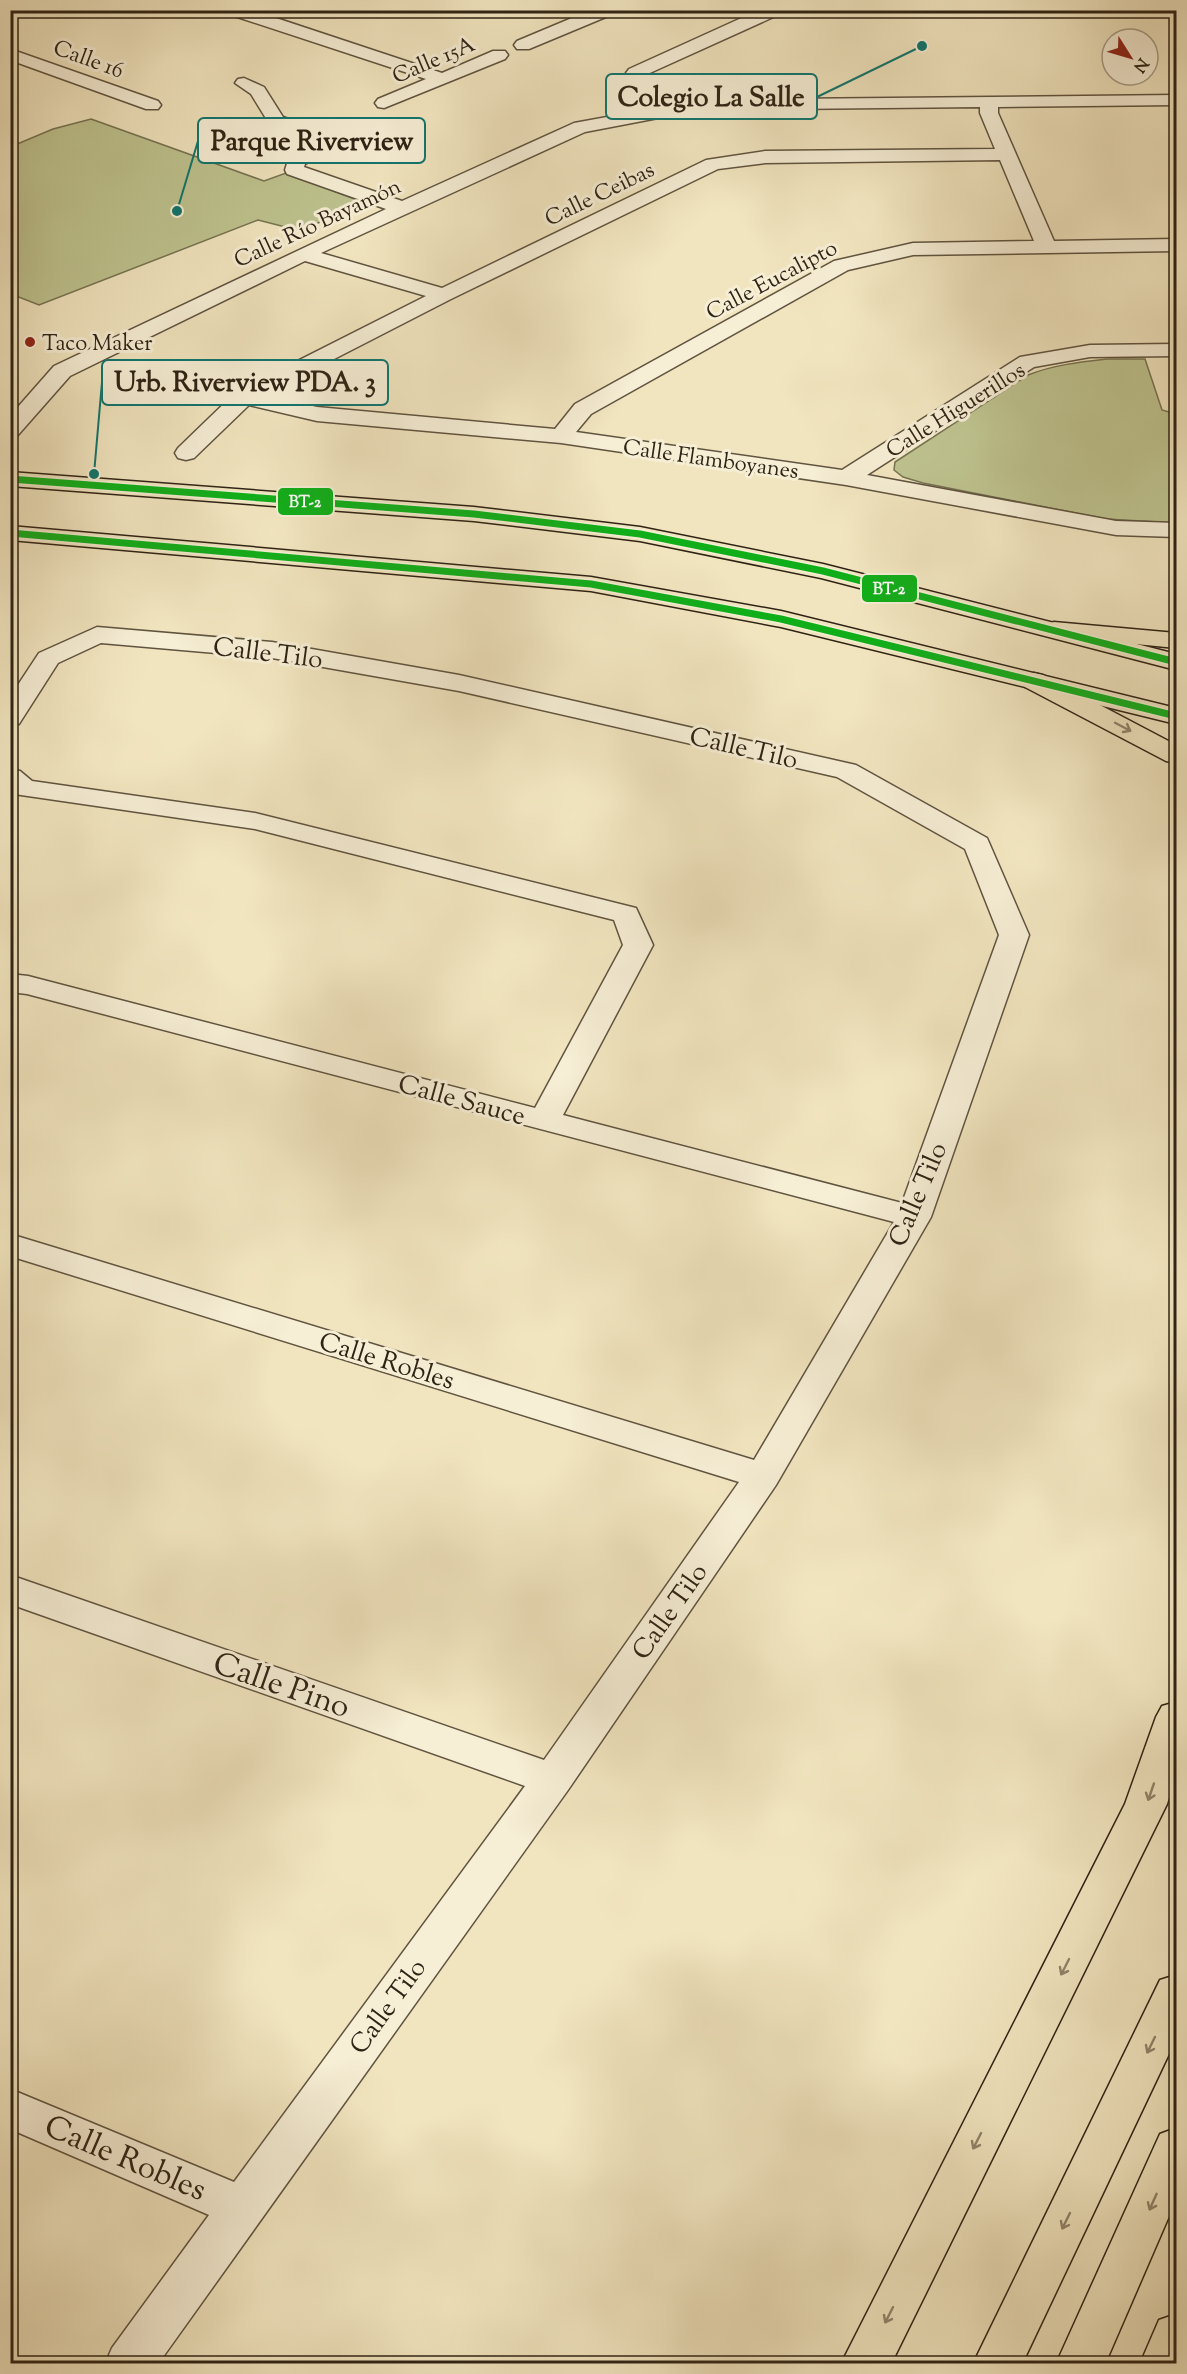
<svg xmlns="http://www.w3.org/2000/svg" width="1187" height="2374" viewBox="0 0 1187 2374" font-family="'Sorts Mill Goudy',serif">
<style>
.green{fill:#bec38f;stroke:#767352;stroke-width:1.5}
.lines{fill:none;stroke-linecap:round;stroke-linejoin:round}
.minor-casing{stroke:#605440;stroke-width:3}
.primary-casing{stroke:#2f2315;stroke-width:3}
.motorway-casing{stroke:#2f2315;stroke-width:3}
.minor{fill:#f6eed5;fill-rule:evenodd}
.primary{fill:#f1e5bf;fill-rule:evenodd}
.motorway{fill:#f1e5bf;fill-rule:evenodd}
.bus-1-casing{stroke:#f6eed5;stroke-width:10}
.bus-1{stroke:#10af1a;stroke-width:7}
.oneway{stroke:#90846a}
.poi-dot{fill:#8f2418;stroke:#f6eed5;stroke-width:2}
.labels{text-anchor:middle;stroke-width:6;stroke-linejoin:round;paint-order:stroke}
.far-street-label{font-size:22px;fill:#2f2315;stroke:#f6eed5}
.far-poi-label{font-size:22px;fill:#2f2315;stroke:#f6eed5;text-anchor:start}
.street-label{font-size:26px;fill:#2f2315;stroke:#f6eed5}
.near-street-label{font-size:32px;fill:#2f2315;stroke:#f6eed5}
.leader{fill:none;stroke:#0f766e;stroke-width:2}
.callout-dot{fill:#0f766e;stroke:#f6eed5;stroke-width:2}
.callout{fill:#f6eed5;stroke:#0f766e;stroke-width:2}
.callout-label{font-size:27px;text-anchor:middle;font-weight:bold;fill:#2f2315}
.line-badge{stroke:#f6eed5;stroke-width:2}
.badge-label{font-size:16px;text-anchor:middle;font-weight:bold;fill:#fff}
</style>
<rect width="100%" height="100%" fill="#f1e5bf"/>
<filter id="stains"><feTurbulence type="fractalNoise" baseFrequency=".00333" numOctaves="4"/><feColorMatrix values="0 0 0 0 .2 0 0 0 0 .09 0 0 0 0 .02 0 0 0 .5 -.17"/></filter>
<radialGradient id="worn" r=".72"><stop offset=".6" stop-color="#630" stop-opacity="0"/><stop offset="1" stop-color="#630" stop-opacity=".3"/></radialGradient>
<g class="green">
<path d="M 91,119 L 264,181 L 286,173 L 363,202 L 301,231 L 258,220 L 39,305 L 11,294 L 10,147 L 53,129 Z"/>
<path d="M 1107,359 L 1145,359 L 1162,410 L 1176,414 L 1176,523 L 1106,519 L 923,483 L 903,477 L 894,470 L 895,462 L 1028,375 C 1053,365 1080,362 1107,359 Z"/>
</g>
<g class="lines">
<defs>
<g id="minor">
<path d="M 226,10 L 252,10 L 442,73 L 493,51 L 505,51 L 508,55 L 505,59 L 384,108 L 378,107 L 375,103 L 378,99 L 426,79 L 228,14 Z"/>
<path d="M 591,10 L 615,10 L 613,14 L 529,49 L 517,49 L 514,45 L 517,41 Z"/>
<path d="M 759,10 L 782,10 L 780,14 L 641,77 L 629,77 L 626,73 L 629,69 Z"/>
<path d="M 10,49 L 158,101 L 161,105 L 158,109 L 146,109 L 10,60 Z"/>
<path d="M 244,78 L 264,87 L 283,117 L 336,136 L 357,126 L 369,126 L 372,130 L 369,134 L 305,164 L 304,167 L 402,201 L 574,123 L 700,100 L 1176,95 L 1176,105 L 998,107 L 998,113 L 1054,241 L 1176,239 L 1176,251 L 913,255 L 848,270 L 591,414 L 576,432 L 842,470 L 1020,357 L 1090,345 L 1176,344 L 1176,356 L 1090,357 L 1034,367 L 867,475 L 1116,521 L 1176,523 L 1176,537 L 1116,535 L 846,485 L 561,443 L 317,421 L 249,405 L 194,458 L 186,460 L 178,458 L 175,453 L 178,448 L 236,392 L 426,296 L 305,261 L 70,376 L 18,435 L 10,437 L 10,416 L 54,366 L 386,209 L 287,174 L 285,170 L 289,157 L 321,143 L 270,125 L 251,94 L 235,83 L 238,79 ZM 980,107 L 980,113 L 995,149 L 765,151 L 706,160 L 442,288 L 321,253 L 585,132 L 700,110 ZM 1000,160 L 1034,241 L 913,243 L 834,261 L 575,404 L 555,429 L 317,407 L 264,395 L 451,299 L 718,169 L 765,163 Z"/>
<path d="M 97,627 L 272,642 L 459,675 L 856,765 L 987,838 L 1029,935 L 931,1217 L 776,1485 L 568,1790 L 158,2364 L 105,2364 L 112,2348 L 209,2215 L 10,2129 L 10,2089 L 234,2182 L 525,1786 L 10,1604 L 10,1575 L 544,1760 L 739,1482 L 10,1256 L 10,1234 L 754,1460 L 894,1222 L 27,994 L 10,992 L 10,974 L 28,976 L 535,1108 L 623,945 L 614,920 L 255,829 L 14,794 L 10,791 L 10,769 L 20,771 L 32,781 L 255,813 L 636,908 L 653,945 L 563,1115 L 902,1203 L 999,935 L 965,849 L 837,777 L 459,691 L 272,658 L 101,643 L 58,663 L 19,724 L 10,726 L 10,697 L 39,653 Z"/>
</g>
<g id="primary">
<path d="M 10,472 L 474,507 L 640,527 L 823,564 L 1176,654 L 1176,670 L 821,578 L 640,541 L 474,521 L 10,486 Z"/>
<path d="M 10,526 L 591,577 L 781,611 L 1176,708 L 1176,724 L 781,627 L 591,591 L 10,540 Z"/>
</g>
<g id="motorway">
<path d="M 1054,622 L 1176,633 L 1176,648 L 1045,635 L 1041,630 L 1045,625 Z"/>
<path d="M 1034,673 L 1043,675 L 1176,745 L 1176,763 L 1166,761 L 1025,687 L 1021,681 L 1025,675 Z"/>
<path d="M 1176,1702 L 1176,1775 L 1167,1804 L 891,2364 L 841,2364 L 1125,1804 L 1156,1717 L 1162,1706 Z"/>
<path d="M 1176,1975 L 1176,2039 L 1022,2364 L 973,2364 L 1160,1980 Z"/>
<path d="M 1176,2128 L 1176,2200 L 1105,2364 L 1056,2364 L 1160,2134 Z"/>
<path d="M 1176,2314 L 1176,2364 L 1140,2364 L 1159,2320 Z"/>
</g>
</defs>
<use href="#minor" class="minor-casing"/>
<use href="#primary" class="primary-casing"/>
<use href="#motorway" class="motorway-casing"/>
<use href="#minor" class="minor"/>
<use href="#primary" class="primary"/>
<use href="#motorway" class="motorway"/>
<defs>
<g id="bus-1">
<path d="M 10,479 L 474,514 L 640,534 L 823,571 L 1176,662"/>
<path d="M 10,533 L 591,584 L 781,619 L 1176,716"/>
</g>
</defs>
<use href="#bus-1" class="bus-1-casing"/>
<use href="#bus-1" class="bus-1"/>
</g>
<defs><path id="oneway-shaft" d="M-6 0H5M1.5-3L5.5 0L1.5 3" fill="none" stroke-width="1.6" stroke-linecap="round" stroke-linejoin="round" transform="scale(1.5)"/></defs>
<g class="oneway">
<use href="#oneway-shaft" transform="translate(1123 727) rotate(28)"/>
<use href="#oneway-shaft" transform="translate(1151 1792) rotate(109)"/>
<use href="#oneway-shaft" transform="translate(1065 1967) rotate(117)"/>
<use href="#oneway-shaft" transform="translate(1151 2045) rotate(116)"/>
<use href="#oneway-shaft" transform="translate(977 2141) rotate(117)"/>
<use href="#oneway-shaft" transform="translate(1153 2202) rotate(114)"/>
<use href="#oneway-shaft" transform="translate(1066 2221) rotate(116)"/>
<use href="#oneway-shaft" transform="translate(889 2315) rotate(117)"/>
</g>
<circle class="poi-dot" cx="30" cy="342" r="6"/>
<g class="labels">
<g class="far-street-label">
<text transform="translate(89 58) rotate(20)" y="8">Calle 16</text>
<text transform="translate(433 59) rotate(-23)" y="8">Calle 15A</text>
<text transform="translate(599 193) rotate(-26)" y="8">Calle Ceibas</text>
<text transform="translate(317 222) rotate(-25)" y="8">Calle Río Bayamón</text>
<text transform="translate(771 279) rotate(-28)" y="8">Calle Eucalipto</text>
<text transform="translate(955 409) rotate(-32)" y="8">Calle Higuerillos</text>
<text transform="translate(711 458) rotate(8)" y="8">Calle Flamboyanes</text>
</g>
<g class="far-poi-label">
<text x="42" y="350">Taco Maker</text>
</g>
<g class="street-label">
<text transform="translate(268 652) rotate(7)" y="9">Calle Tilo</text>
<text transform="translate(744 747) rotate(13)" y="9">Calle Tilo</text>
<text transform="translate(462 1099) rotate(15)" y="9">Calle Sauce</text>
<text transform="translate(917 1194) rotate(-67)" y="9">Calle Tilo</text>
<text transform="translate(387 1360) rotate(17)" y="9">Calle Robles</text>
<text transform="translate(669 1611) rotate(-55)" y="9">Calle Tilo</text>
<text transform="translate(387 2006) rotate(-54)" y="9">Calle Tilo</text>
</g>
<g class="near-street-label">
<text transform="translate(282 1684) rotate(19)" y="11">Calle Pino</text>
<text transform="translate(126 2157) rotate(23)" y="11">Calle Robles</text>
</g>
</g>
<path class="leader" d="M922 46L817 97M177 211L198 141M94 474L102 382"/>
<g class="callout-dot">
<circle cx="922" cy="46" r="6"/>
<circle cx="177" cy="211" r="6"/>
<circle cx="94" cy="474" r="6"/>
</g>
<g class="callout">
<rect x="606" y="74" width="211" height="45" rx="6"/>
<rect x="198" y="118" width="227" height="45" rx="6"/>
<rect x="102" y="360" width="286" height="45" rx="6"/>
</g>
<g class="callout-label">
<text x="711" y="106">Colegio La Salle</text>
<text x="312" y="150">Parque Riverview</text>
<text x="245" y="391">Urb. Riverview PDA. 3</text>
</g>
<g class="line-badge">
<rect x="277" y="487" width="57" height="29" rx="6" fill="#10af1a"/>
<rect x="861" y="574" width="57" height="29" rx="6" fill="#10af1a"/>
</g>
<g class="badge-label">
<text x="305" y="507">BT-2</text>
<text x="889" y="594">BT-2</text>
</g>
<rect width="1187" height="2374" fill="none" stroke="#f1e5bf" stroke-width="36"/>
<rect x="12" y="12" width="1163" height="2350" fill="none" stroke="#2f2315" stroke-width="3"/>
<rect x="18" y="18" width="1151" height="2338" fill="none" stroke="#2f2315" stroke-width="1.5"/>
<g transform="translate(1130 57) rotate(127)"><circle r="28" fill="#f6eed5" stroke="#a69d88" stroke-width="1.5"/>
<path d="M0-4.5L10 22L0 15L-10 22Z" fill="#8f2418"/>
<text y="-9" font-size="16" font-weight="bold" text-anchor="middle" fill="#2f2315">N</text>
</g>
<rect width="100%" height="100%" filter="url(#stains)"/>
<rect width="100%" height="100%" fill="url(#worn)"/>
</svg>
